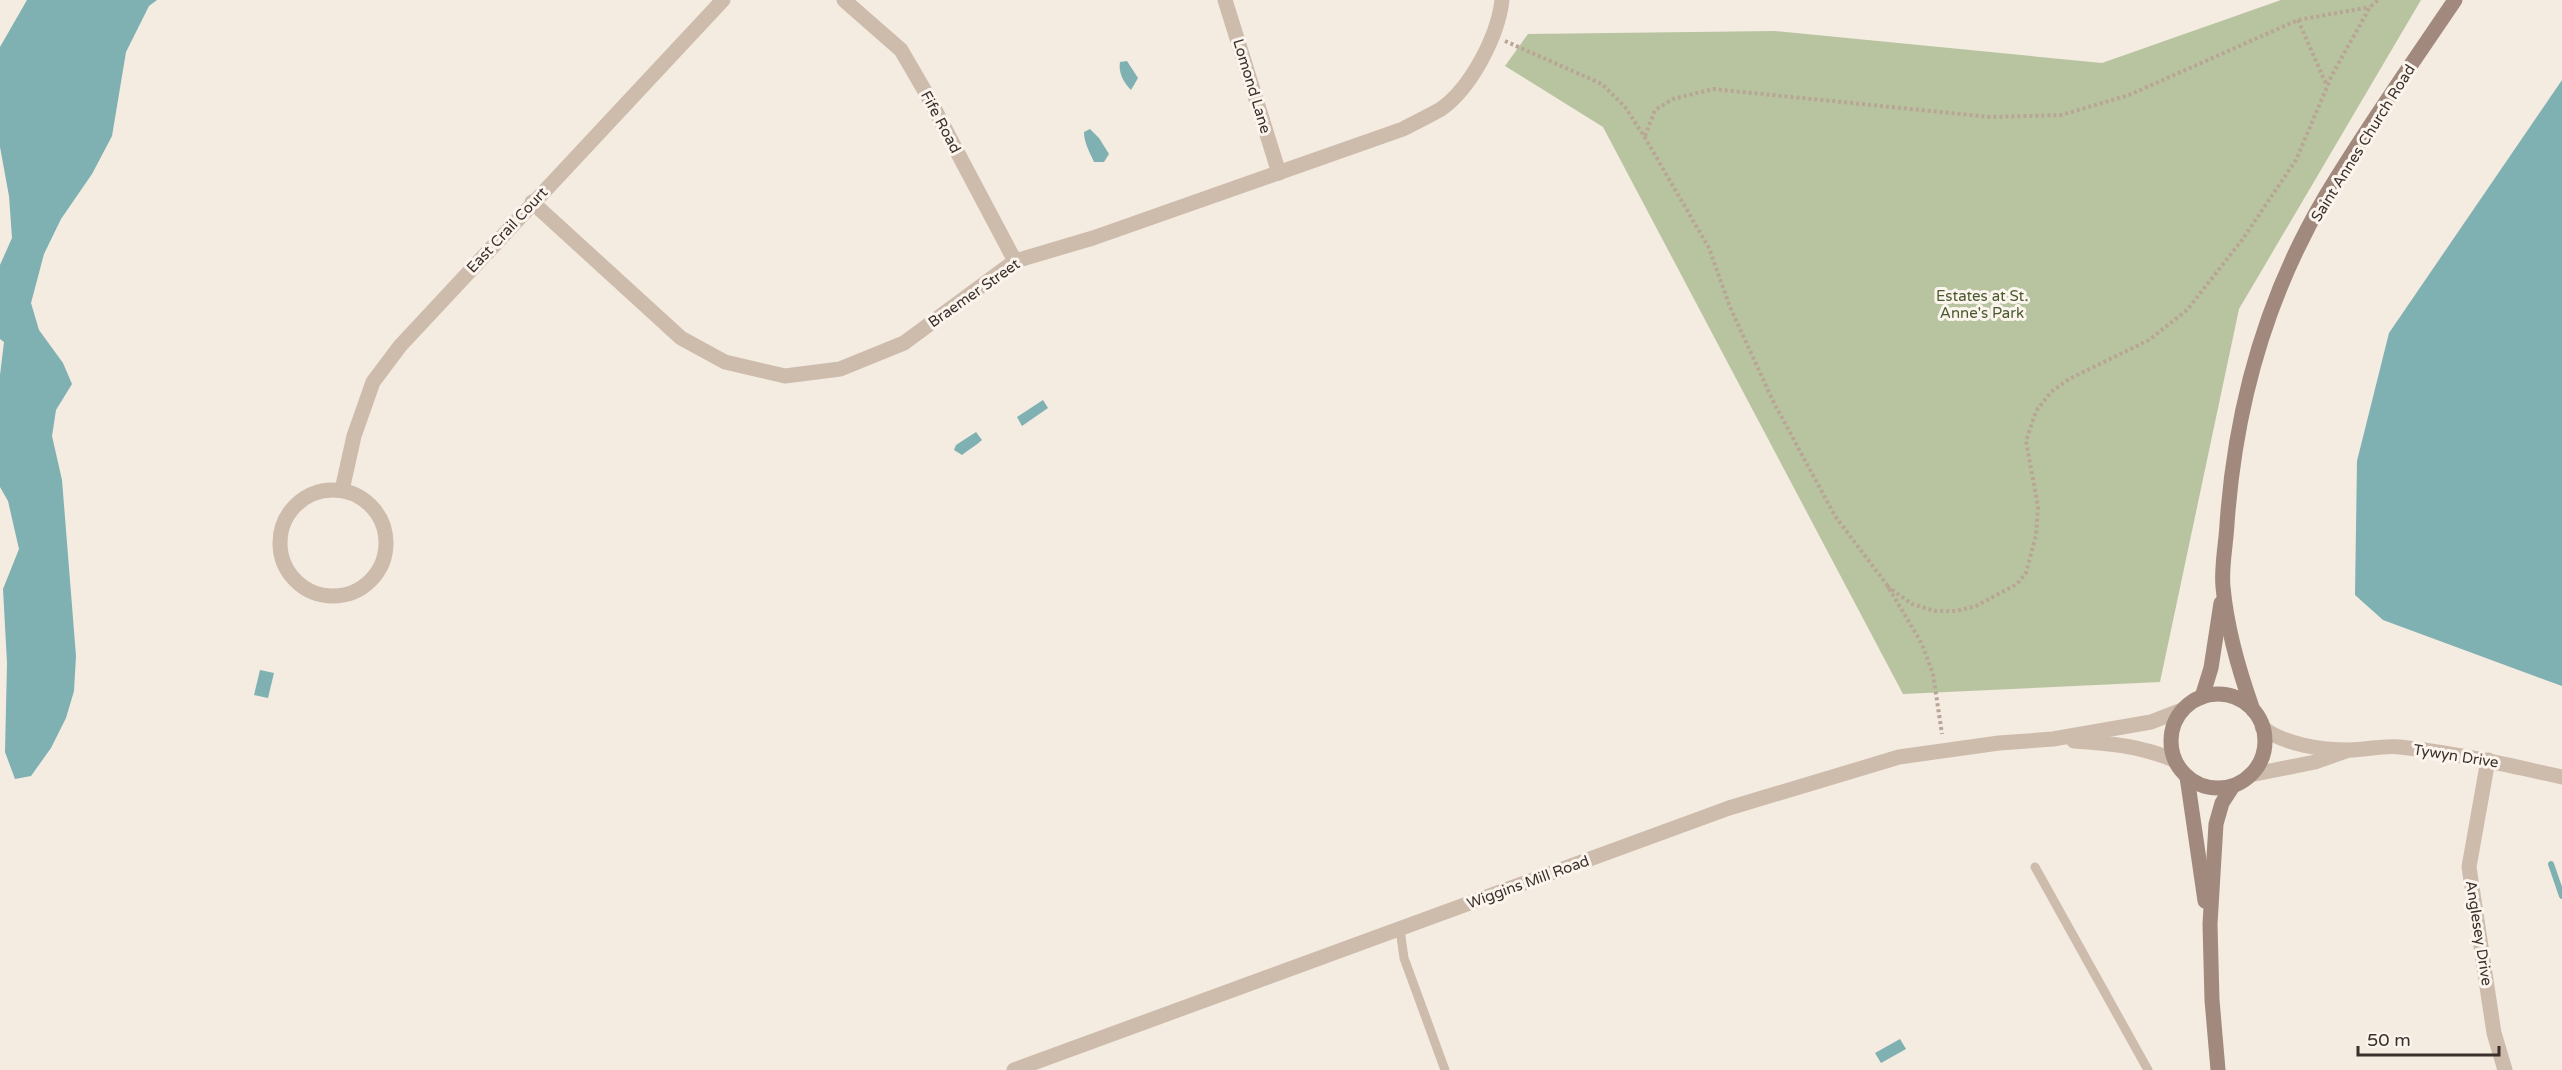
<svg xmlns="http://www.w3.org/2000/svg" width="2562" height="1070" viewBox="0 0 2562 1070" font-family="'Varela Round',sans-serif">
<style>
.green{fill:#b8c4a0}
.water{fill:#7fb0b2}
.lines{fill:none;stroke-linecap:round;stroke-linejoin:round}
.stream{stroke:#7fb0b2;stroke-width:6}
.path{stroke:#b9a596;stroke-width:4;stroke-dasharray:3 3;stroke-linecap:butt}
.service{stroke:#cdbbac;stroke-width:9}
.minor{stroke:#cdbbac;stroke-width:15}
.tertiary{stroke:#cdbbac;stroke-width:15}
.secondary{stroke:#a18a7d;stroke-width:15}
.labels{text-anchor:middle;stroke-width:6;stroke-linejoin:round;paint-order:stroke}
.street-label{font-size:15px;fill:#3b302b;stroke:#fbf5ee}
.park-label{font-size:15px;fill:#4a5a2e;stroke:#fbf5ee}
</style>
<rect width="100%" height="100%" fill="#f4ebe1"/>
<path class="green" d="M 2281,0 L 2421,0 L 2239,309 L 2160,682 L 1903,694 L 1603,127 L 1505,66 L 1528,34 L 1775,31 L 2102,63 Z"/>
<g class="water">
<path d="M 27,0 L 157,0 L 149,6 L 126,52 L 112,136 L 92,174 L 61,219 L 44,254 L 31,303 L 39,330 L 63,363 L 72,384 L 56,410 L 52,436 L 62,480 L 76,656 L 74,691 L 66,718 L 51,748 L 31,776 L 15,779 L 5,752 L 7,663 L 3,589 L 19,549 L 8,501 L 0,487 L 0,375 L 4,342 L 0,339 L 0,265 L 12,238 L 9,196 L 0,147 L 0,47 Z"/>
<path d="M 1127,61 L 1138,78 L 1131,90 C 1124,83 1118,73 1120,62 Z"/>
<path d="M 2562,80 L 2562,686 L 2383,620 L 2355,595 L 2357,461 L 2389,333 Z"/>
<path d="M 1090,129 L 1099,138 L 1109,154 L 1104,162 L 1094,162 C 1090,153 1084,143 1084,132 Z"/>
<path d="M 1043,400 L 1048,408 L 1022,426 L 1017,417 Z"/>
<path d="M 976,432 L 982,440 C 976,446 969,449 962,455 L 954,450 L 956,445 Z"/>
<path d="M 260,670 L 274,673 L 268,698 L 254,695 Z"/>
<path d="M 1900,1039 L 1906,1049 L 1881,1063 L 1875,1053 Z"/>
</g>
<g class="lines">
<path class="stream" d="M 2551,864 L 2562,896"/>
<g class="path">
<path d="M 2298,20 L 2327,86"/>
<path d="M 1505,41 L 1602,84 L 1625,107 L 1644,136 L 1709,248 L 1730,307 L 1773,401 L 1835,516 L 1887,585 L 1922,644 L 1933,674 L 1942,734"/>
<path d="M 1645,136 L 1655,110 L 1673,99 L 1713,89 L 1990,117 L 2061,115 L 2129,95 L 2298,20 L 2370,7"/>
<path d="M 1887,586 L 1912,604 L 1935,611 L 1956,611 L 1976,606 L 2017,584 L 2026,573 L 2036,535 L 2038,507 L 2026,441 L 2036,411 L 2051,392 L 2069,379 L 2149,340 L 2187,310 L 2242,240 L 2296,160 L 2332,75 L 2370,7 L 2378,0"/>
</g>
<g class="service">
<path d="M 2035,867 L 2148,1070"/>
<path d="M 1400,929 L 1404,958 L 1445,1070"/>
</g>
<g class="minor">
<path d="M 844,0 L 901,50 L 926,93 L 1015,261"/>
<path d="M 1225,0 L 1279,173"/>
<path d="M 532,202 L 681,338 L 725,362 L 785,376 L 840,369 L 904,343 L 1015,261 L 1093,238 L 1403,129 C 1416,122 1429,116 1441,109 C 1471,88 1498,36 1502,0"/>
<path d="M 342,490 L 354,436 L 373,382 L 400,346 L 723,0"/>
<circle cx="333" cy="543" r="53"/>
<path d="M 2262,727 C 2284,745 2322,750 2350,750 C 2366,750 2383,745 2400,747 C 2455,753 2508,765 2562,777"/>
<path d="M 2488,760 L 2469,867 L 2494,1033 L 2505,1070"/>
<path d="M 2250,775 L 2315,762 L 2346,751"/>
</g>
<g class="tertiary">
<path d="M 2074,741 C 2113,744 2137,745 2174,760"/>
<path d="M 1014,1070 L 1729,808 L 1899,757 L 1999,743 L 2053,739 L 2151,722 L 2182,710"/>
</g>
<g class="secondary">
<circle cx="2218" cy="741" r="47"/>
<path d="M 2202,697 L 2211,668 L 2221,603"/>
<path d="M 2253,710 C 2239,671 2227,630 2223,587 C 2221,567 2226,545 2227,524 C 2235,409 2266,297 2325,197 C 2365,130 2411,65 2455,0"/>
<path d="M 2187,777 L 2205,901"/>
<path d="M 2218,1070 L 2212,1000 L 2210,924 L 2216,824 L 2222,803 L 2233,786"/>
</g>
</g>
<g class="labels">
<g class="street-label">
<text transform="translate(1252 86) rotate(73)" y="5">Lomond Lane</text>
<text transform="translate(941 122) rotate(62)" y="5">Fife Road</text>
<text transform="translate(2363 143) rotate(-58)" y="5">Saint Annes Church Road</text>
<text transform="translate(507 230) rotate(-47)" y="5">East Crail Court</text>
<text transform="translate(974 293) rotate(-35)" y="5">Braemer Street</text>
<text transform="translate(2456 756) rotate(9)" y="5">Tywyn Drive</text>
<text transform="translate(1528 882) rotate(-20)" y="5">Wiggins Mill Road</text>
<text transform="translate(2479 933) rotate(81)" y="5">Anglesey Drive</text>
</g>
<g class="park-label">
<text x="1982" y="301">Estates at St.<tspan x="1982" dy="17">Anne's Park</tspan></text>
</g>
</g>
<path d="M2358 1046v9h141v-9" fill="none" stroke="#3b302b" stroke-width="3"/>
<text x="2367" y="1046" font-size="18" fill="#3b302b" stroke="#fbf5ee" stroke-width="4.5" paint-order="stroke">50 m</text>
</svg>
